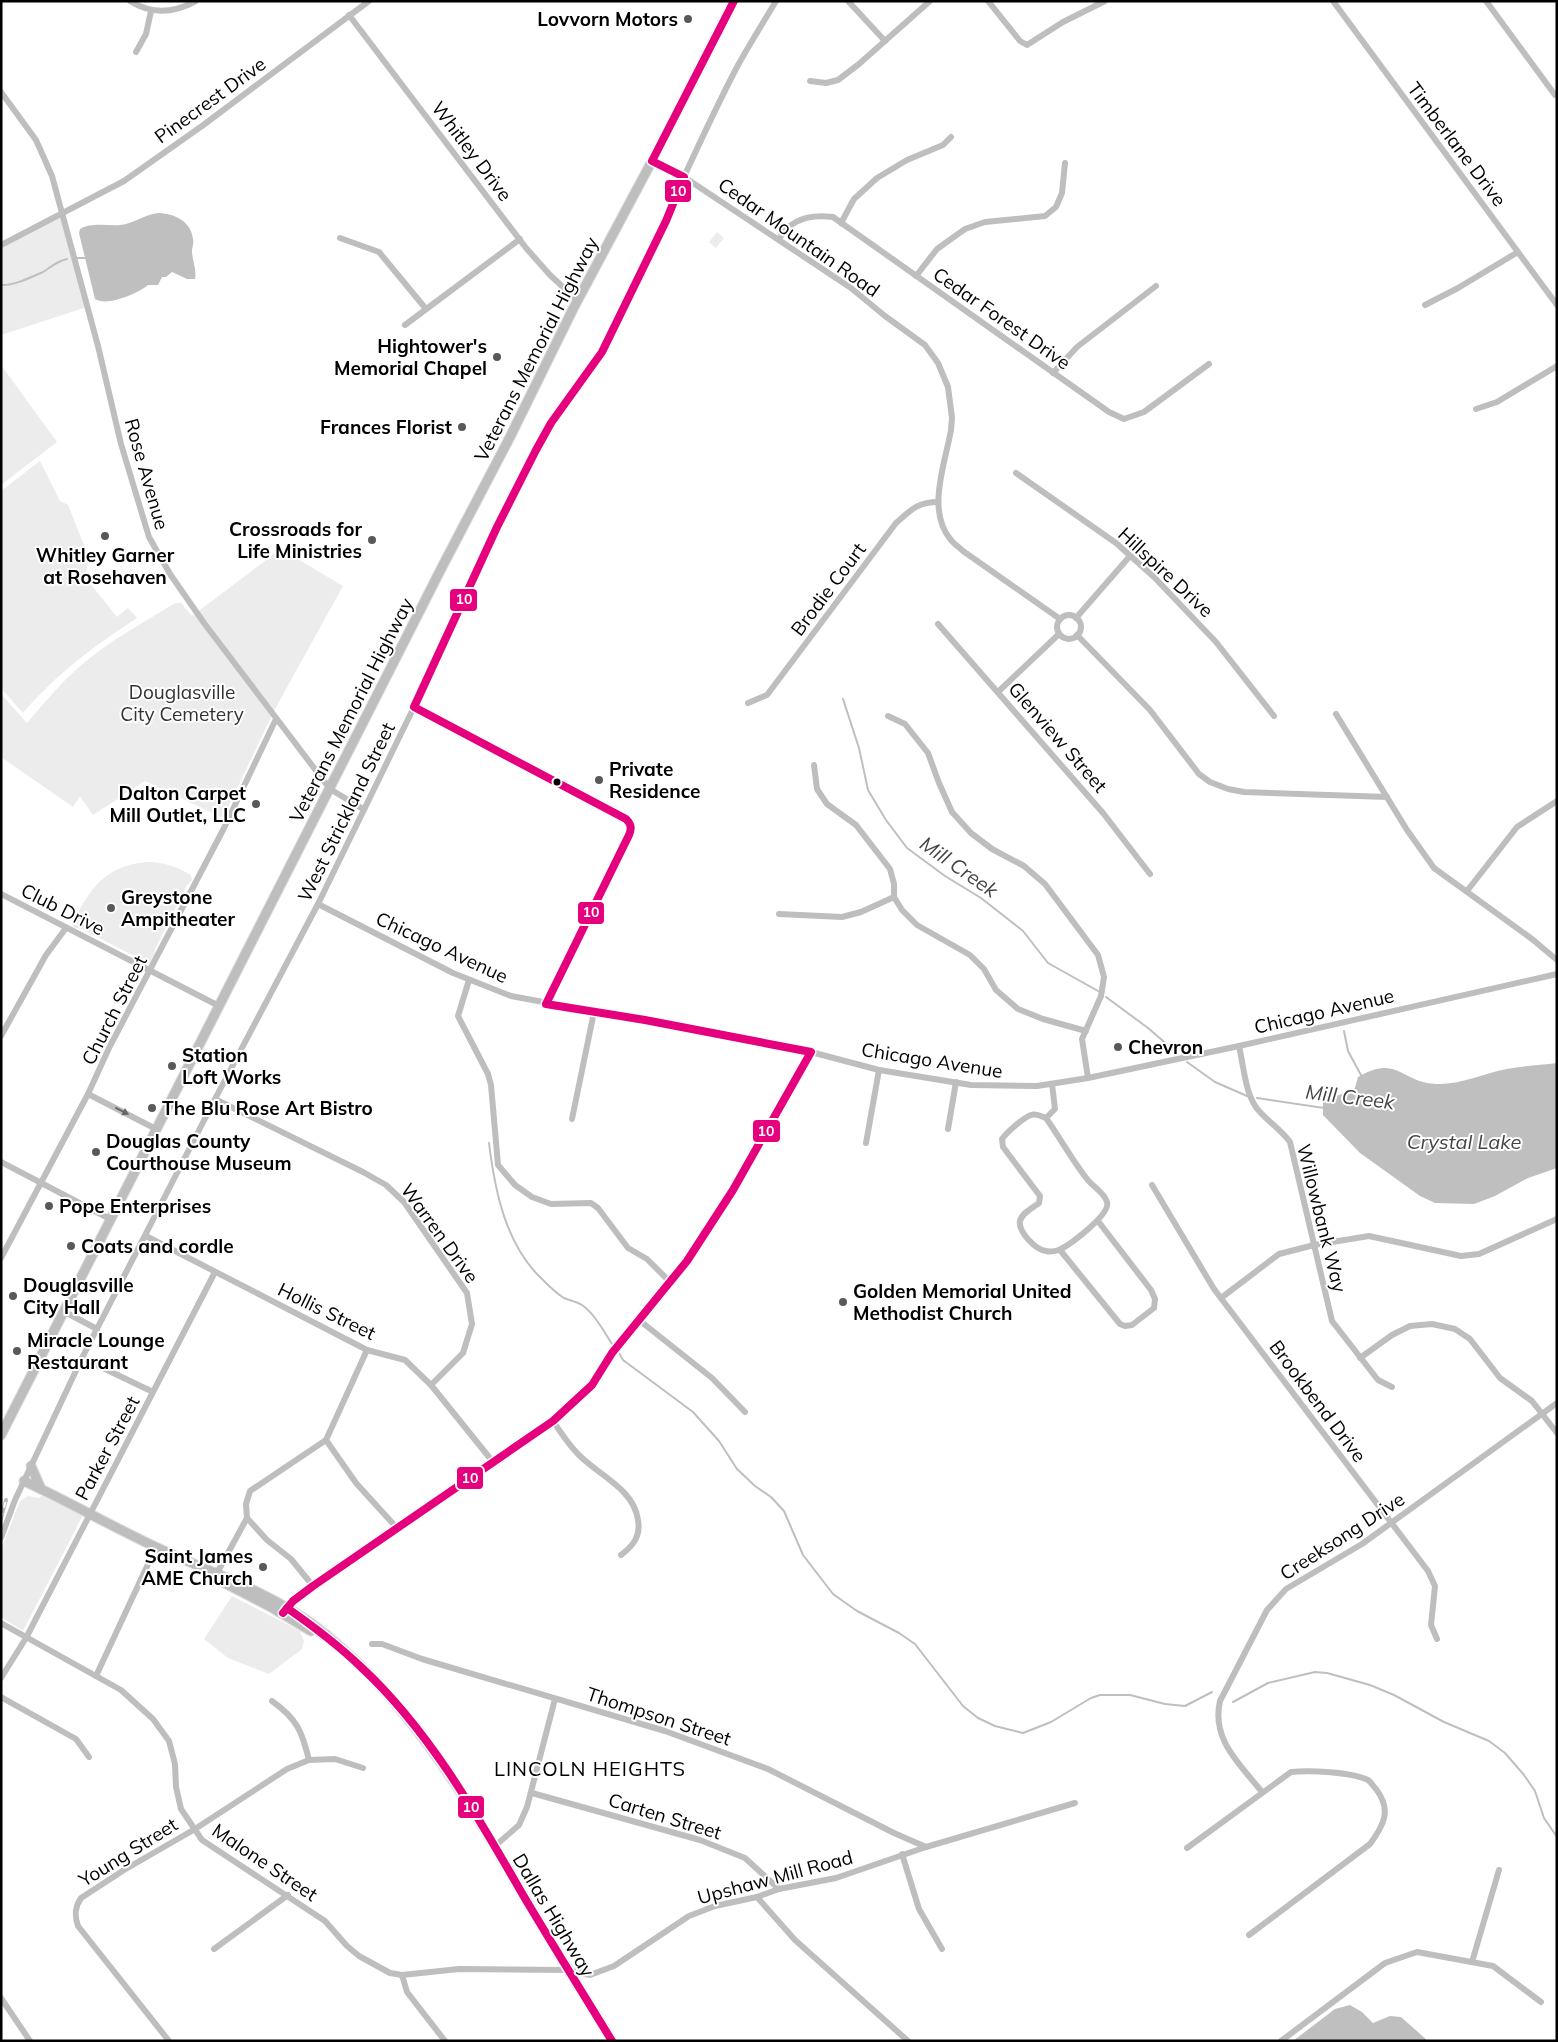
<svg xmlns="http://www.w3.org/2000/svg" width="1558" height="2042" viewBox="0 0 1558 2042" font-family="Mulish,sans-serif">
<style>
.green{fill:#ececec}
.water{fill:#bfbfbf}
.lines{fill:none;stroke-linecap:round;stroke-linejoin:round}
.stream{stroke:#bfbfbf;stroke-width:2}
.major-casing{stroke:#dbdbdb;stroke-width:11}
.minor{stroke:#bebebe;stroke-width:6}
.major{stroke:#bebebe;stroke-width:9}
.rail-casing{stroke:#bebebe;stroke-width:4}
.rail{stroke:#fff;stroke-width:2;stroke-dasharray:5.5;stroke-linecap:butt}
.bus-1-casing{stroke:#fff;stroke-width:11}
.bus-1{stroke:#e5007d;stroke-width:8}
.oneway{fill:#686868}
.poi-dot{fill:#595959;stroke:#fff;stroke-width:2}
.bus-dot{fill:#000;stroke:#fff;stroke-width:2}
.labels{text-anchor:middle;stroke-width:4;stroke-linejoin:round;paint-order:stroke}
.poi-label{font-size:19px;font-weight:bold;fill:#000;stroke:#fff;text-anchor:start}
.street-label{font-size:19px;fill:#000;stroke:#fff}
.park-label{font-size:19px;fill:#333;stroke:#fff}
.water-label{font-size:20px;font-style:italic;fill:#444;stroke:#fff}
.neighbourhood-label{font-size:20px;letter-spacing:1px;fill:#000;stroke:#fff}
.line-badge{stroke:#fff;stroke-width:2}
.badge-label{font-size:14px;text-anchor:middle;font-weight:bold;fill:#fff}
</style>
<rect width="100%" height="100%" fill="#fff"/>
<g class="green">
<path d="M 62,213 L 87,307 L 1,335 L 1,245 Z"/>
<path d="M 717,232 L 724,238 L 716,248 L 709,242 Z"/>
<path d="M 1,365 L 57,442 L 1,485 Z"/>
<path d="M 40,461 L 60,501 L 68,505 L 89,558 L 85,577 L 117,617 L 128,608 L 137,618 C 94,646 56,674 23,713 L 1,688 L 1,491 Z"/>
<path d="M 281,549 L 343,586 L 275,709 L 223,818 L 145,781 L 93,815 L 80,796 L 73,807 L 1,757 L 1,694 L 27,723 C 44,703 60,684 79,667 C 107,642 143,623 175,603 L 181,603 L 192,616 Z"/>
<path d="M 148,862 C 164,862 177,867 191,875 L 192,880 L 187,885 L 155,949 L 155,952 L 150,963 L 144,964 L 139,961 L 138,958 L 82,929 L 74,928 L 72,924 C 90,889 105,865 148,862 Z"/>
<path d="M 28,1496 L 39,1498 L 42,1496 L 83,1515 L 23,1631 L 1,1617 L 1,1550 L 20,1501 Z"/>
<path d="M 232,1596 L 300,1631 L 304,1641 L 302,1649 L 269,1674 L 228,1658 L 204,1639 Z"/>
</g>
<g class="water">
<path d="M 159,213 C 175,214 191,221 193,239 C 194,244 192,247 192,251 C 192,260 197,269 195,279 L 187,279 L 172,272 L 166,277 L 162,277 L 158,285 L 148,285 C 139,293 107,307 95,299 L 79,233 L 80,229 C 92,222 107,226 120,225 C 134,224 144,214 159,213 Z"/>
<path d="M 1557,1063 L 1557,1168 L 1528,1178 L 1495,1196 L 1474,1204 L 1435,1203 L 1420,1196 L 1360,1153 L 1323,1115 L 1323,1102 L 1355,1088 L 1358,1077 C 1398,1054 1400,1082 1436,1084 C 1461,1085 1484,1073 1507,1069 C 1523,1066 1541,1065 1557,1063 Z"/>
<path d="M 1350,2005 L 1362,2012 L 1373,2023 L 1390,2016 L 1401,2017 L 1428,2041 L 1293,2041 L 1335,2009 Z"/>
</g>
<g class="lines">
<g class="stream">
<path d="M 77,258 L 85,258"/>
<path d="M 1,285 C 14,286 31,277 43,272 C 51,267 57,261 67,259"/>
<path d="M 843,699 L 859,748 L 868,790 L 886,820 L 907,848 L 945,876 L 981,898 L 1023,931 L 1048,963 L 1098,991"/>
<path d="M 1106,997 L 1148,1028 L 1177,1053"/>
<path d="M 1344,1031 L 1348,1051 L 1362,1077"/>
<path d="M 1187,1062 L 1215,1082 L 1247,1096"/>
<path d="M 1257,1098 L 1324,1108"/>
<path d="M 489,1143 C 495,1192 506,1246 543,1280 C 549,1286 557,1294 564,1298 C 570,1301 576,1301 582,1305 C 595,1314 604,1332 612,1344"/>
<path d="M 619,1353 L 623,1360 L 693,1412 L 719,1441 L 737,1469 L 755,1486 L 771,1497 L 784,1511 L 803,1555 L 833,1594 L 857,1611 L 899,1633 L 915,1644 L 963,1706 L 978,1718 L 995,1726 L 1023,1733 L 1051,1722 L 1091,1698 L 1100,1695 L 1130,1695 L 1165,1704 L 1185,1706 L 1212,1692"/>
<path d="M 1233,1702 L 1268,1683 L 1315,1672 L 1327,1673 L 1370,1685 L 1394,1695 L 1444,1722 L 1489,1741 L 1505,1753 L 1524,1775 L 1535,1791 L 1544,1818 L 1557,1837"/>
</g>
<defs>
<g id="major">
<path d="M 1,1435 L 441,569 L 510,437 L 573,309 L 652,161 L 734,1"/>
<path d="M 31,1466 L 41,1489"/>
<path d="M 24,1481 C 74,1504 121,1532 171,1554 C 219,1575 268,1593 311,1623 C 407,1694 471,1806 531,1908 C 557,1952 585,1996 612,2041"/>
<path d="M 217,1579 L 269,1606 L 311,1631"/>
</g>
</defs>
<use href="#major" class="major-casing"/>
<g class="minor">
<path d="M 130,1 C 152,15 174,13 196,1"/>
<path d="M 848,1 L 885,41"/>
<path d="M 988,1 L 1020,41 L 1027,45 L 1063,22 L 1105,1"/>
<path d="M 1333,1 L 1557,305"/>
<path d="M 1486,1 L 1555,95"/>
<path d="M 349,15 L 526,248 L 550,275 L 577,300"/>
<path d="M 136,52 L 146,34 L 151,11"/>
<path d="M 810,81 L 826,83 L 838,80 L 859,64 L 930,1"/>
<path d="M 1,92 L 36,140 L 52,176 L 98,346 L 121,444 L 149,537 L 170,574 L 204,623 L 330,789 L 363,809"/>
<path d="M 652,161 L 684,177 L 851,288 L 885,316 L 925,345 L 938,363 L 948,387 L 952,418 L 951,430 C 945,464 926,511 951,540 C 954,544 959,547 963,551 L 1060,619"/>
<path d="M 841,223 L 854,199 L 877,178 L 907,160 L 943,145 L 951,137"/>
<path d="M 340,238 L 379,252 L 426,309"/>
<path d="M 779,239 C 791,218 811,214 833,217 L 1109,412 L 1124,419 L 1144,412 L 1209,364"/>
<path d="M 1,245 L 124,181 L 202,126 L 369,1"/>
<path d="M 916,276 L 937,249 L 965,229 L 985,222 L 1045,216 L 1056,207 L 1062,193 L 1065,163"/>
<path d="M 1425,305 L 1458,288 L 1518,252"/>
<path d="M 405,325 L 520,239"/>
<path d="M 1053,373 L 1077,347 L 1156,286"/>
<path d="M 1476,409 L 1497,402 L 1557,366"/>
<path d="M 1016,473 L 1116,543 L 1154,577 L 1216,642 L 1274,716"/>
<circle cx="1069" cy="627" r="12"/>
<path d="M 1076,618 L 1130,556"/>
<path d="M 938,624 L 1103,813 L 1150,874"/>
<path d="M 1077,635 L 1150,710 L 1199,774 L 1210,782 L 1228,789 L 1244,792 L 1387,797"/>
<path d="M 999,691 L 1059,634"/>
<path d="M 748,703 L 767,695 L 896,523 C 911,510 917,502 938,502"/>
<path d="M 414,707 L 626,819 C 633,826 632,830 628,838 L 546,1004"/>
<path d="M 1336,714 L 1407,830 L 1434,868 L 1532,939 L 1557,960"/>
<path d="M 888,716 L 905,724 L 928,753 L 939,783 L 952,812 L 971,833 L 992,849 L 1024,866 L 1045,884 L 1098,955 L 1104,977 L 1101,996 L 1082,1039 L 1088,1078"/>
<path d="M 814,765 L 817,789 L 827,804 L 856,825 L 890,869 L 894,884 L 894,897 L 902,910 L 917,925 L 970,955 L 984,969 L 996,990 L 1018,1009 L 1043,1019 L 1086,1031"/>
<path d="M 1467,891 L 1517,827 L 1557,801"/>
<path d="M 1,894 L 219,1006"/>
<path d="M 318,904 L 453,973 L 511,996 L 811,1052 L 879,1070 L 971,1085 L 1037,1086 L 1088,1078 L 1239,1046 L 1557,974"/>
<path d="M 779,914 L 842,917 L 861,912 L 894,897"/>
<path d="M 469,980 L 458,1016 L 488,1074 L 491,1085 L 498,1165 L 515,1185 L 532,1197 L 551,1204 L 591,1203 L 598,1208 L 628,1248 L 647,1259 L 670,1282"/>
<path d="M 1,1036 L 46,955 L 66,928"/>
<path d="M 1239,1046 C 1244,1067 1245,1097 1260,1112 C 1271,1124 1280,1129 1290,1142 L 1332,1321 L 1378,1380 L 1392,1387"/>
<path d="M 88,1094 L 156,1129"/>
<path d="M 215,1099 L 363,1172 L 386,1185 L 404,1202 L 467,1293 L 472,1324 L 463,1353 L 431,1385"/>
<path d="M 1046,1118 C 1060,1138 1072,1160 1087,1179 C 1093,1187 1104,1192 1107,1202 C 1111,1214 1072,1243 1061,1249 C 1058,1251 1050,1252 1046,1251 C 1036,1250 1018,1232 1020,1221 C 1022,1213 1032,1208 1039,1203 L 1040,1196 L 1003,1147 L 1002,1139 C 1007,1132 1023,1118 1031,1115 C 1036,1113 1041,1116 1046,1118 L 1055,1109 L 1052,1084"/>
<path d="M 572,1119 L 594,1012"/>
<path d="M 948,1129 L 956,1082"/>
<path d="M 866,1143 L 879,1070"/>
<path d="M 1,1162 L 110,1219"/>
<path d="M 1152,1185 L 1214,1289 L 1428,1571 L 1435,1586 L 1431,1625 L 1437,1639"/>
<path d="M 146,1236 L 367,1350 L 405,1360 L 431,1385 L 493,1462"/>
<path d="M 1060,1250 L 1120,1324 L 1125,1326 L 1132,1325 L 1154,1308 L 1155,1299 L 1151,1290 L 1098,1221"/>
<path d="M 1,1258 L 88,1094 L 109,1048 L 223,830 L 276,719"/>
<path d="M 1221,1298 L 1279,1254 L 1314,1245 L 1369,1236 L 1461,1256 L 1479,1254 L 1557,1219"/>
<path d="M 63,1311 L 97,1329"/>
<path d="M 639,1320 L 712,1378 L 745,1412"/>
<path d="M 82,1358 L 153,1392"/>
<path d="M 1360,1358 L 1392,1335 L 1410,1326 L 1432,1324 L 1455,1329 L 1470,1339 L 1500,1378 L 1532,1401 L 1557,1433"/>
<path d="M 553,1421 C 561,1433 570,1447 581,1457 C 601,1476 634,1490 638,1520 C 641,1536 633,1546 621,1555"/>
<path d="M 326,1440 L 356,1483 L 396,1527"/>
<path d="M 1,1538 L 15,1500 L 82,1358 L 215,1099 L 318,904 L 414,707 L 497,527 L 536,450 L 551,423 L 602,352 L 610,337 C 654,247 691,155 737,67 C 749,45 763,23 776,1"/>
<path d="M 217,1573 L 247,1518"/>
<path d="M 313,1586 L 291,1559 L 267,1540 L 247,1518 L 246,1504 L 250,1491 L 326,1440 L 367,1350"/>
<path d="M 285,1610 L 313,1586 L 553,1421 L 569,1408 L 592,1385 L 612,1353 L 687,1261 L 733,1190 L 811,1052"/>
<path d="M 1,1623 L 121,1690 L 153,1719 L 169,1741 L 175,1764 L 176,1787 L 181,1809 L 202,1840 L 325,1921 L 347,1946 L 359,1956 L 390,1973 L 402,1975 L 459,1969 L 568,1970 L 590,1975 L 614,1966 L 689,1916 L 715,1906 L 757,1897 L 779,1889 L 836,1878 L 926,1847 L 1075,1803"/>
<path d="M 372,1644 L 382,1644 L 422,1659 L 665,1731 L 768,1769 L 894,1833 L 926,1847"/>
<path d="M 96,1676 L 156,1547"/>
<path d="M 1,1678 L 26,1638 L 215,1272"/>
<path d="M 1,1697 L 76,1739 L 89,1757"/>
<path d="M 272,1701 C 297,1719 302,1731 309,1760"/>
<path d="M 1262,1792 C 1240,1764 1211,1740 1220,1701 L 1267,1610 L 1286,1589 L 1362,1544 L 1557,1403"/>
<path d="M 532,1793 L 700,1840 L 745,1858 L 779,1889"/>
<path d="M 495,1846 L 519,1825 L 527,1807 L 555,1699"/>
<path d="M 1187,1848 L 1291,1772 C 1309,1770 1352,1772 1368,1780 C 1371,1782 1373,1786 1376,1789 C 1392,1810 1384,1825 1370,1844 L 1249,1935"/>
<path d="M 902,1854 L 919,1909 L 942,1949"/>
<path d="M 757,1897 L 795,1940 L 908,2041"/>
<path d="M 214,1949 L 288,1895"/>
<path d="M 1472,1962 L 1499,1870"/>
<path d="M 402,1975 L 407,1992 L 445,2041"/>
<path d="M 1,1998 L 30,2041"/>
<path d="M 169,2041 L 78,1926 C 74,1915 75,1907 81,1898 L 124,1870 L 195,1829 L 287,1769 L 309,1760 L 335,1759 L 363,1768"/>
<path d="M 1281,2041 L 1385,1963 L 1417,1952 L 1493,1966 L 1541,2002"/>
</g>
<use href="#major" class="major"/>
<defs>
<path id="rail" d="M 1,1518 L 6,1500"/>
</defs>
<use href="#rail" class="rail-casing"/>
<use href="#rail" class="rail"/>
<defs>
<g id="bus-1">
<path d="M 287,1608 C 313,1626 338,1645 361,1667 C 429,1730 477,1815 523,1895 C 552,1944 582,1992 612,2041"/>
<path d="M 283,1613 L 293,1601 L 313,1586 L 553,1421 L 592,1385 L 612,1353 L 687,1261 L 733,1190 L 811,1052 L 645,1020 L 546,1004 L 629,835 C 632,828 631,824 626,819 L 414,707 L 497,527 L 536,450 L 551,423 L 602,352 L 666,221 L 684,177 L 652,161 L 734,1"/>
</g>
</defs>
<use href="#bus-1" class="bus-1-casing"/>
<use href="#bus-1" class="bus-1"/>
</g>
<defs><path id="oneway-solid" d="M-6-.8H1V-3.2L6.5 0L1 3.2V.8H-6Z" transform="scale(1.25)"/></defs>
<use class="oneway" href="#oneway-solid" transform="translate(122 1111) rotate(27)"/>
<g class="poi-dot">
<circle cx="688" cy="19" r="5"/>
<circle cx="497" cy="357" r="5"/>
<circle cx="462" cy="427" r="5"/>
<circle cx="105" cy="536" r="5"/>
<circle cx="372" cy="540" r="5"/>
<circle cx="599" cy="780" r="5"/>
<circle cx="256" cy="804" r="5"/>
<circle cx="111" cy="908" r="5"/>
<circle cx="1118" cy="1047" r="5"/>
<circle cx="172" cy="1066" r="5"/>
<circle cx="152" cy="1108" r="5"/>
<circle cx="96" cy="1152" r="5"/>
<circle cx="49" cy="1206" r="5"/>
<circle cx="71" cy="1246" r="5"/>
<circle cx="13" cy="1296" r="5"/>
<circle cx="843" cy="1302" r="5"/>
<circle cx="17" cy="1351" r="5"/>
<circle cx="263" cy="1567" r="5"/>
</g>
<circle class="bus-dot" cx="557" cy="782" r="4.5"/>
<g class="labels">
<g class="poi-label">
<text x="678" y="26" text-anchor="end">Lovvorn Motors</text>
<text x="487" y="353" text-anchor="end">Hightower's<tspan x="487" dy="22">Memorial Chapel</tspan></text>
<text x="452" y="434" text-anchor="end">Frances Florist</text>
<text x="362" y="536" text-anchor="end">Crossroads for<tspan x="362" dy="22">Life Ministries</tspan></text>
<text x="105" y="562" text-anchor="middle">Whitley Garner<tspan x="105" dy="22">at Rosehaven</tspan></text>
<text x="609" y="776">Private<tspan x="609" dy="22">Residence</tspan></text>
<text x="246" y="800" text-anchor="end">Dalton Carpet<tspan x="246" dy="22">Mill Outlet, LLC</tspan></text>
<text x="121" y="904">Greystone<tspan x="121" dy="22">Ampitheater</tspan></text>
<text x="1128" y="1054">Chevron</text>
<text x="182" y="1062">Station<tspan x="182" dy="22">Loft Works</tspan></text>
<text x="162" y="1115">The Blu Rose Art Bistro</text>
<text x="106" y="1148">Douglas County<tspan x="106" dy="22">Courthouse Museum</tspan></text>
<text x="59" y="1213">Pope Enterprises</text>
<text x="81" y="1253">Coats and cordle</text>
<text x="23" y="1292">Douglasville<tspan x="23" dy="22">City Hall</tspan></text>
<text x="853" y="1298">Golden Memorial United<tspan x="853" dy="22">Methodist Church</tspan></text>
<text x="27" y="1347">Miracle Lounge<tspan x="27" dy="22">Restaurant</tspan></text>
<text x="253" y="1563" text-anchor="end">Saint James<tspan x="253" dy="22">AME Church</tspan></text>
</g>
<g class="street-label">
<text transform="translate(210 100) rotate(-36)" y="7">Pinecrest Drive</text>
<text transform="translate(1457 144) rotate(53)" y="7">Timberlane Drive</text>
<text transform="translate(472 151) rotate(53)" y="7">Whitley Drive</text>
<text transform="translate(799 237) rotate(35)" y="7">Cedar Mountain Road</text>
<text transform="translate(1002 318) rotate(35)" y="7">Cedar Forest Drive</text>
<text transform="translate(536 349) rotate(-63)" y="7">Veterans Memorial Highway</text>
<text transform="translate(147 474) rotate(74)" y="7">Rose Avenue</text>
<text transform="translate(1166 572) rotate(43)" y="7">Hillspire Drive</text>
<text transform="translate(828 589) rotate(-53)" y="7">Brodie Court</text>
<text transform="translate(351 710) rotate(-63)" y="7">Veterans Memorial Highway</text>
<text transform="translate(1058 737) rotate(49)" y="7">Glenview Street</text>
<text transform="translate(346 812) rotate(-64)" y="7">West Strickland Street</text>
<text transform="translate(63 909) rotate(27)" y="7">Club Drive</text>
<text transform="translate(442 947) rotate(25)" y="7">Chicago Avenue</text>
<text transform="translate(114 1010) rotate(-63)" y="7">Church Street</text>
<text transform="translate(1324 1011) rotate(-13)" y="7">Chicago Avenue</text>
<text transform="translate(932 1060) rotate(9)" y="7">Chicago Avenue</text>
<text transform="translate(1322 1218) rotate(76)" y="7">Willowbank Way</text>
<text transform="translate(440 1233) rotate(54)" y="7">Warren Drive</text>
<text transform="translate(327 1311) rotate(26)" y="7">Hollis Street</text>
<text transform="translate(1318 1401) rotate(53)" y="7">Brookbend Drive</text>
<text transform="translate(107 1448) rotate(-62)" y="7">Parker Street</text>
<text transform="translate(1342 1536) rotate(-33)" y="7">Creeksong Drive</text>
<text transform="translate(659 1716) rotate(18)" y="7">Thompson Street</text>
<text transform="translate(665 1816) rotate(17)" y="7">Carten Street</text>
<text transform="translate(128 1852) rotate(-32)" y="7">Young Street</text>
<text transform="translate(265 1862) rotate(34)" y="7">Malone Street</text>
<text transform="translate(775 1877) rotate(-15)" y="7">Upshaw Mill Road</text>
<text transform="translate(554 1915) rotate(59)" y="7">Dallas Highway</text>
</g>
<g class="park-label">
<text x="182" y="699">Douglasville<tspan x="182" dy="22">City Cemetery</tspan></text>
</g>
<g class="water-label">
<text transform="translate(959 867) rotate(35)" y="7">Mill Creek</text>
<text transform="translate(1350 1097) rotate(7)" y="7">Mill Creek</text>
<text x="1464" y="1149">Crystal Lake</text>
</g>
<g class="neighbourhood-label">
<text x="590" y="1776">LINCOLN HEIGHTS</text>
</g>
</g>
<g class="line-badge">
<rect x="664" y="179" width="28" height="24" rx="5" fill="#e5007d"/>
<rect x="449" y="588" width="29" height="24" rx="5" fill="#e5007d"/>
<rect x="577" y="901" width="28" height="24" rx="5" fill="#e5007d"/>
<rect x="752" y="1119" width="29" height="24" rx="5" fill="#e5007d"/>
<rect x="456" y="1466" width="28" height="24" rx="5" fill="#e5007d"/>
<rect x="457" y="1795" width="28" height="24" rx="5" fill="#e5007d"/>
</g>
<g class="badge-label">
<text x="678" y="196">10</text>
<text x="464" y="604">10</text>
<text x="591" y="917">10</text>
<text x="766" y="1136">10</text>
<text x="470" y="1483">10</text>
<text x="471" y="1812">10</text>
</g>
<rect width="1558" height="2042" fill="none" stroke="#000000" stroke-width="5"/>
</svg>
